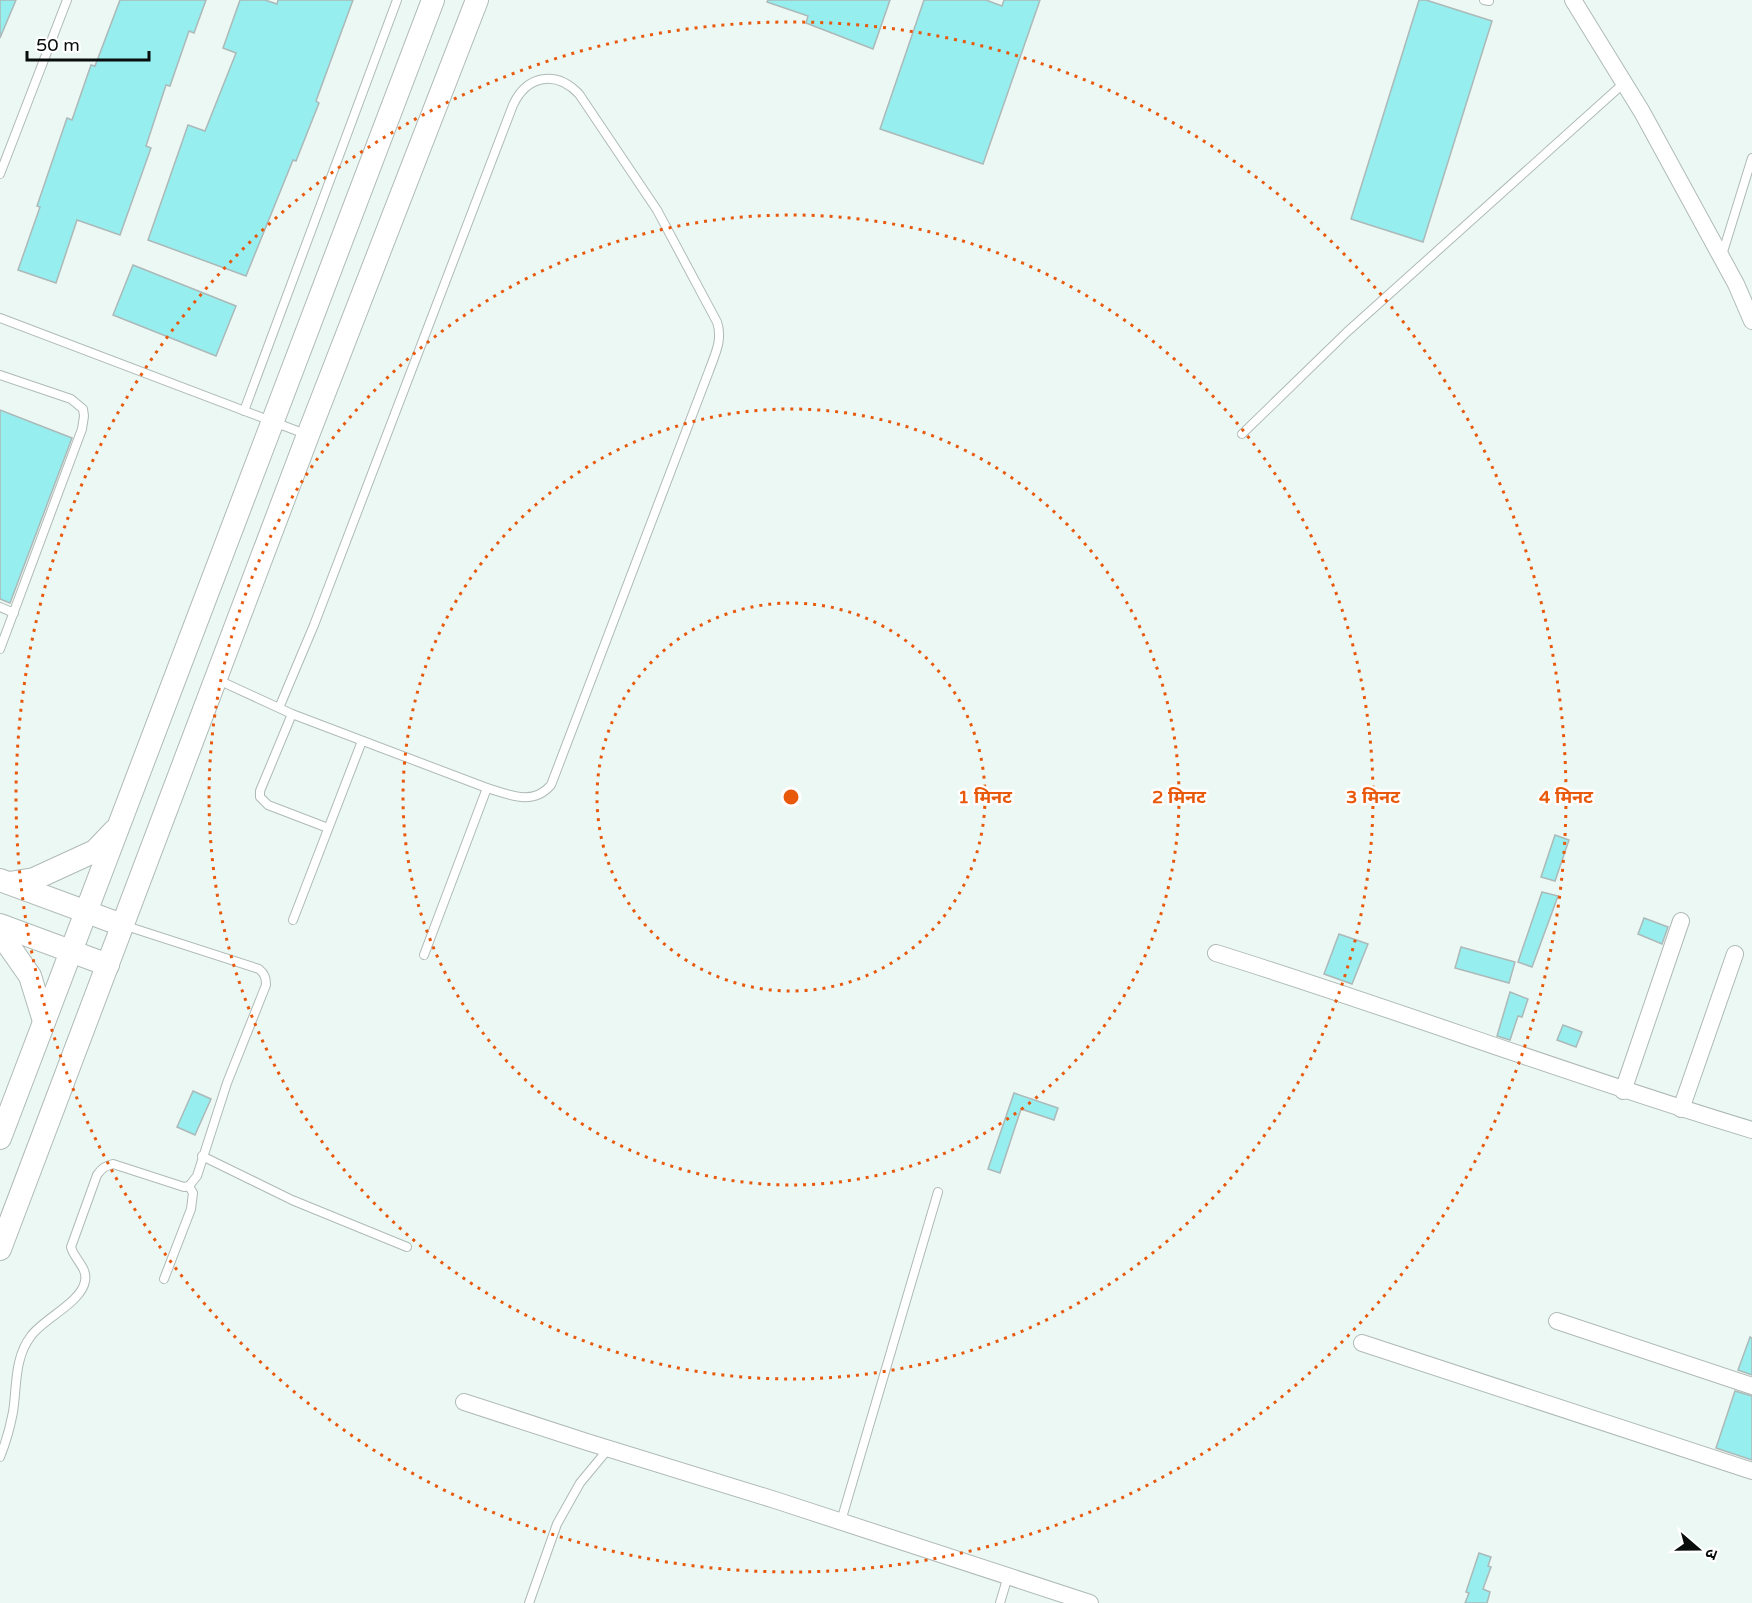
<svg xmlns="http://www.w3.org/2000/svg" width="1752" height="1603" viewBox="0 0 1752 1603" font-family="'Varela Round','Noto Sans Devanagari',sans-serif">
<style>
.building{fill:#96eeef;stroke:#acb9b8;stroke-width:1.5}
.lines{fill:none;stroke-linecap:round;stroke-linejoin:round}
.lane-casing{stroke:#afbab6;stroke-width:10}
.street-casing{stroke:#afbab6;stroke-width:18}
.secondary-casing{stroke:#afbab6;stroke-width:24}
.lane{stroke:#fff;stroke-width:8}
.street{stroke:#fff;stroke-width:16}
.secondary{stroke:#fff;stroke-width:22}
.ring{fill:none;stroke:#e8590c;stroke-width:3;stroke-dasharray:3 6}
.centre{fill:#e8590c;stroke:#fff;stroke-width:3}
.ring-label{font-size:18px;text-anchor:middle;font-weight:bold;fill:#e8590c;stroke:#fff;stroke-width:5;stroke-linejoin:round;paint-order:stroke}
</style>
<rect width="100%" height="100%" fill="#ecf8f4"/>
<g class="building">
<path d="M 0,0 L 16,0 L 0,38 Z"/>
<path d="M 120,0 L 206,0 L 194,33 L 189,31 L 170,86 L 166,85 L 146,146 L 151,148 L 120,235 L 77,220 L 56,283 L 18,270 L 40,207 L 37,206 L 67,118 L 72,120 L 91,65 L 95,66 Z"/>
<path d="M 240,0 L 265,0 L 277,4 L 278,0 L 353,0 L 316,101 L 319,103 L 296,161 L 293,160 L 246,276 L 148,240 L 188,125 L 205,131 L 236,53 L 223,48 Z"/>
<path d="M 768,0 L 890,0 L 873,49 L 806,23 L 808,16 L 767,2 Z"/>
<path d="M 924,0 L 986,0 L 1002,6 L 1004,0 L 1040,0 L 983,164 L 880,129 Z"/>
<path d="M 1419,0 L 1426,0 L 1492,21 L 1423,242 L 1351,219 Z"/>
<path d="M 133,265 L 236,306 L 216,356 L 113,315 Z"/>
<path d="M 0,410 L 72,438 L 10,603 L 0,599 Z"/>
<path d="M 1555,835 L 1569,840 L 1555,881 L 1541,877 Z"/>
<path d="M 1542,892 L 1558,896 L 1532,967 L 1518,962 Z"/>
<path d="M 1644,918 L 1668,927 L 1662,944 L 1638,934 Z"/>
<path d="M 1339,934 L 1368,944 L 1352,984 L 1324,974 Z"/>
<path d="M 1461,947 L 1515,962 L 1509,983 L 1455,968 Z"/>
<path d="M 1510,992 L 1528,999 L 1522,1017 L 1518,1016 L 1510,1040 L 1497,1036 Z"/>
<path d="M 1563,1025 L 1582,1032 L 1576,1047 L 1557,1040 Z"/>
<path d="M 193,1091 L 211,1099 L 195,1135 L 177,1127 Z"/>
<path d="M 1014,1093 L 1058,1108 L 1054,1120 L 1021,1109 L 1000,1173 L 988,1169 Z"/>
<path d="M 1750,1337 L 1752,1338 L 1752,1375 L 1738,1370 Z"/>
<path d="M 1735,1391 L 1752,1396 L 1752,1460 L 1716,1448 Z"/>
<path d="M 1479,1553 L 1491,1557 L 1488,1566 L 1491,1567 L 1483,1589 L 1490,1592 L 1487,1603 L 1465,1603 L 1469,1593 L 1466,1592 Z"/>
</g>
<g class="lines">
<defs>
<g id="lane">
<path d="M 1484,0 L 1489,1"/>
<path d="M 0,174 L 67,0"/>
<path d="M 1722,255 L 1752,158"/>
<path d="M 0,318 L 308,435"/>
<path d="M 0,375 L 71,399 L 83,409 L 84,416 L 82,429 L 0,649"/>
<path d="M 244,411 L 397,0"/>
<path d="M 1242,434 L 1347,332 L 1624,83"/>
<path d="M 0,607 L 14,613"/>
<path d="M 216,679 L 292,714 L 487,788 C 510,795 533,806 551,785 L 709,371 C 715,354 723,340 717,322 L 657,210 L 579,94 C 556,70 527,75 513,105 L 314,625 L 279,708"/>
<path d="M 292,714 L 260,791 L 260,797 L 268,805 L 328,828"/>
<path d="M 293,920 L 362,741"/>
<path d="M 123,925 L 259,969 C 265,974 266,978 266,985 L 227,1083 L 197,1176 L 189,1186"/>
<path d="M 424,955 L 487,788"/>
<path d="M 202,1156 L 292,1200 L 407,1247"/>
<path d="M 164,1279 L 191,1209 L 193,1193 L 189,1186"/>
<path d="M 0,1457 C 6,1442 10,1428 13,1412 C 17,1387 14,1358 31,1336 C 43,1319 82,1302 85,1281 C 88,1268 74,1259 71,1247 L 97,1175 C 102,1168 105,1166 113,1164 L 184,1187 L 189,1186"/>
<path d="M 841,1521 L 938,1192"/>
<path d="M 529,1603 L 557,1524 L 580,1483 L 609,1448"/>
<path d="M 1000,1603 L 1008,1576"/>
</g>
<g id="street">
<path d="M 1573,0 L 1642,112 L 1736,284 L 1752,321"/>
<path d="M 1216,953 C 1396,1009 1572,1076 1752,1130"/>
<path d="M 1623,1091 L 1681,921"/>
<path d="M 1681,1109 L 1735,954"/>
<path d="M 1557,1321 L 1752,1386"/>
<path d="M 1362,1343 L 1752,1471"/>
<path d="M 464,1402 L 587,1442 L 775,1500 L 1090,1603"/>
</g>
<g id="secondary">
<path d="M 0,880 L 122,925"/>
<path d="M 9,883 L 34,879 L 95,851 L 114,831"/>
<path d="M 0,925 L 108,965"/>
<path d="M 0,933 L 30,976 L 44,1021"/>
<path d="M 0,1138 L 433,0"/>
<path d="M 0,1249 L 308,435 L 477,0"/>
</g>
</defs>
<use href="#lane" class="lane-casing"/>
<use href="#street" class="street-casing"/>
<use href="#secondary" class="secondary-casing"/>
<use href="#lane" class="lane"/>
<use href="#street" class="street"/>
<use href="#secondary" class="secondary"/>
</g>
<g class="ring">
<circle cx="791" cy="797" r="194"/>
<circle cx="791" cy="797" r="388"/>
<circle cx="791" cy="797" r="582"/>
<circle cx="791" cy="797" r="775"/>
</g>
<circle cx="791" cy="797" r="9" class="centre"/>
<g class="ring-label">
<text x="985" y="803">1 मिनट</text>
<text x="1179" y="803">2 मिनट</text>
<text x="1373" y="803">3 मिनट</text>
<text x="1566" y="803">4 मिनट</text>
</g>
<g transform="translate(1698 1549) rotate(110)" stroke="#ffffff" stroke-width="4.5" paint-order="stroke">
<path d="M0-4.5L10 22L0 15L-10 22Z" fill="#090d0c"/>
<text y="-9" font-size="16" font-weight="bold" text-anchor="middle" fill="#090d0c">उ</text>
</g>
<path d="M27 51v9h122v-9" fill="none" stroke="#090d0c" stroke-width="3"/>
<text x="36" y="51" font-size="18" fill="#090d0c" stroke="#ffffff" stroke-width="4.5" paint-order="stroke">50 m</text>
</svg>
